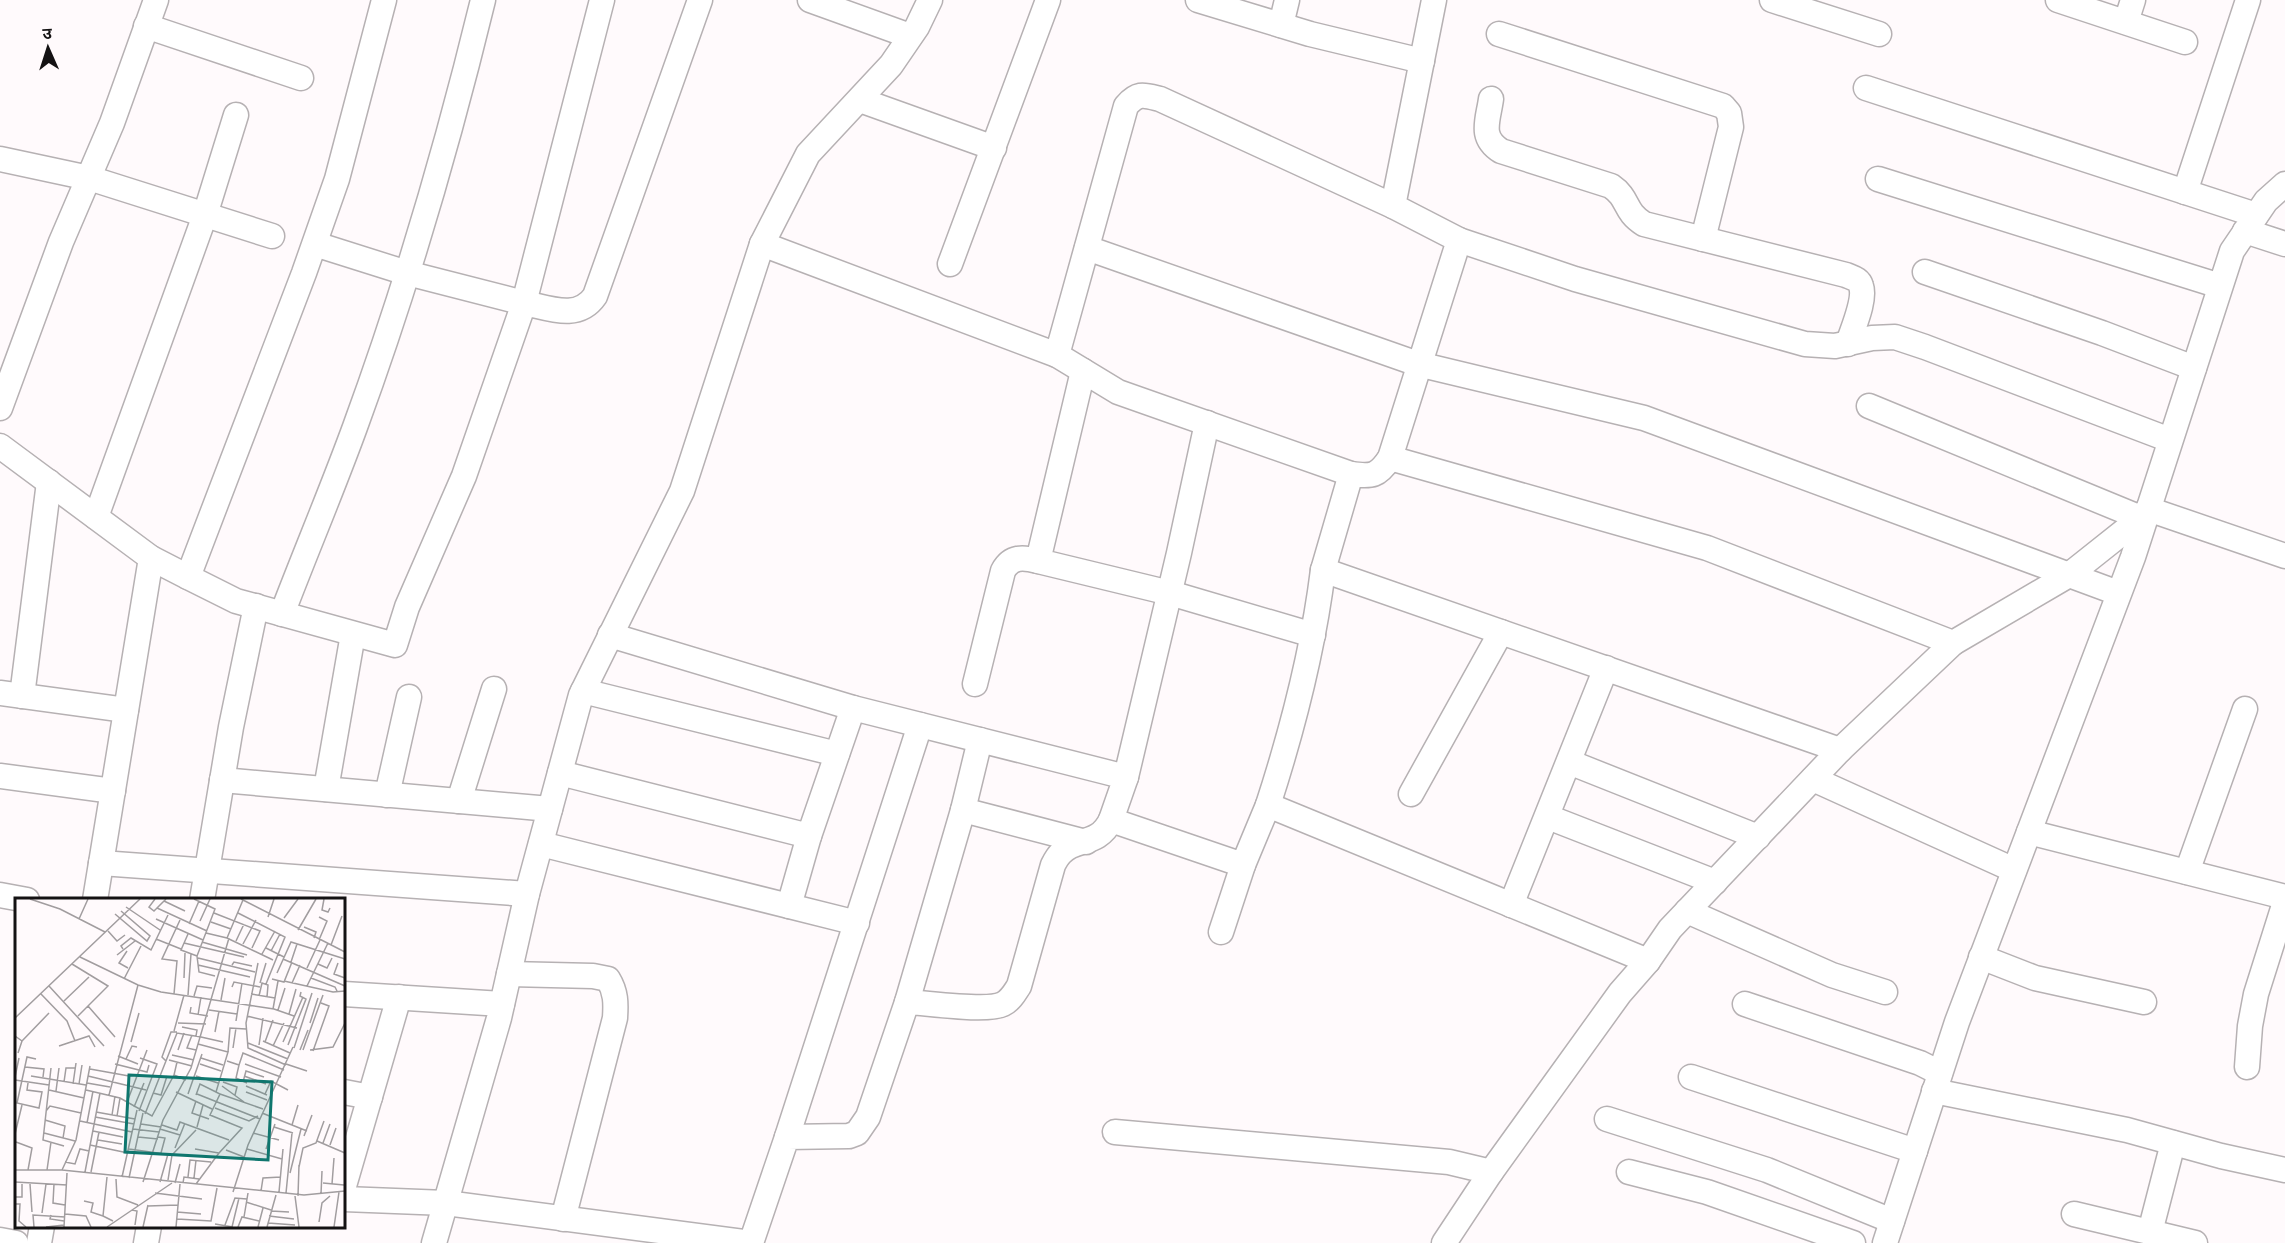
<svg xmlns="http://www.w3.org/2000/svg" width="2285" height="1243" viewBox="0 0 2285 1243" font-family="Quicksand,'Noto Sans Devanagari',sans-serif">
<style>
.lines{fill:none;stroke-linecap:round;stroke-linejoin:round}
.minor-casing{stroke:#b6b1b3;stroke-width:27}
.minor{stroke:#fff;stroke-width:24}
.inset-road{fill:none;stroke:#a19d9f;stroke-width:1.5}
.view{fill:#0f766e;fill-opacity:0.15;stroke:#0f766e;stroke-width:3}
.inset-edge{fill:none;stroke:#141213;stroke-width:3}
</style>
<rect width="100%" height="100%" fill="#fffafc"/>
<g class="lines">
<defs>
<g id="minor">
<path d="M 810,0 L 910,36"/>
<path d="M 1198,0 L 1310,34 L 1422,61"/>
<path d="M 1434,0 L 1393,206 L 1459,240 L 1390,458 C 1378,476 1372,477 1351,474 L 1323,570 L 1840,750 L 1670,929 L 1648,961 L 1620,993 L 1491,1172"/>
<path d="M 1772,0 L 1879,34"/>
<path d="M 2058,0 L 2185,42"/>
<path d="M 2126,22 L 2133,0"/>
<path d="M 1281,25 L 1287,0"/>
<path d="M 146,26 L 301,78"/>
<path d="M 1499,34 L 1723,106 L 1729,113 L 1731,127 L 1703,239"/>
<path d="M 1866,88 L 2256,215"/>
<path d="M 1491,99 C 1488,121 1479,137 1501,151 L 1611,186 C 1630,199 1623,211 1644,224 L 1846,275 C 1853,278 1859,279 1861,286 C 1866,300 1852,330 1848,344"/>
<path d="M 860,100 L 994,148"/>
<path d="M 0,159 L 89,178 L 272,236"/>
<path d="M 1878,179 L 2220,286"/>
<path d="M 2185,192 L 2248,0"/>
<path d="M 2245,231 L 2285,244"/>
<path d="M 1459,240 L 1575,279 L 1805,344 L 1835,346 L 1872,338 L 1895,337 L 1925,347 L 2170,440"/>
<path d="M 315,244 L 407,273 L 524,303 L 602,0"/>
<path d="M 762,244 L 1057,355 L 1118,392 L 1351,474"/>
<path d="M 1087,248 L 1418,364 L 1644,418 L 2118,593"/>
<path d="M 950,264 L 1048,0"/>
<path d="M 1925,272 L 2102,333 L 2194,368"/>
<path d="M 1057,355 L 1126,106 C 1138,92 1144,95 1160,99 L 1393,206"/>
<path d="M 1083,371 L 1038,561 L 1170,593 L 1313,635"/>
<path d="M 1869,406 L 2141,518"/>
<path d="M 0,408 L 61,242 L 112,123 L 156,0"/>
<path d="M 0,446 L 151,558 L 188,577 L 236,601 L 395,645 L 407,607 L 464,476 L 524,303 C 549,308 578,321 595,296 L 700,0"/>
<path d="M 1390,458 L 1707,548 L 1953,643 L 2069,575 L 2147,513"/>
<path d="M 2148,509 L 2285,556"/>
<path d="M 96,517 L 205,215 L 236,115"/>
<path d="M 188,577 L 304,273 L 337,179 L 384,0"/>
<path d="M 282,614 C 306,551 332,490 355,427 C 406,288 448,144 483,0"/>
<path d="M 610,635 L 853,708"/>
<path d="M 975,684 L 1003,571 C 1011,556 1023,557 1038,561"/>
<path d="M 583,691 L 837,754"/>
<path d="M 0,693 L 126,710"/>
<path d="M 22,696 L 49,482"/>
<path d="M 1840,750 L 1953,643"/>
<path d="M 1569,762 L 1758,837"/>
<path d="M 560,773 L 809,836 L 853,708 L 1126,777 L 1111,820 L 1243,865 L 1268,805 L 1648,961"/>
<path d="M 0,776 L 113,791"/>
<path d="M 1126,777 L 1179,553 L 1207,423"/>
<path d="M 1813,779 L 2014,870"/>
<path d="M 222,780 L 550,809"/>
<path d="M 326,789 L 353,634"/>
<path d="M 1411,794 L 1501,632"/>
<path d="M 387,795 L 409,697"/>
<path d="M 459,801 L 494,689"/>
<path d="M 1268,805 C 1293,728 1313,651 1323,570"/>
<path d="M 963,810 L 1086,842"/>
<path d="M 1548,817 L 1715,882"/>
<path d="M 2029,832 L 2285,897"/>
<path d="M 541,844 L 857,923"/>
<path d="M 101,863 L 527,894"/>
<path d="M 2187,872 L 2245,709"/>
<path d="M 0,895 L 27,900"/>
<path d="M 95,900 L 151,558"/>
<path d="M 202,900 L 231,727 L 256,606"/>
<path d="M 1511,905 L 1606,668"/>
<path d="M 789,906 L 809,836"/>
<path d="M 1687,911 L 1832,975 L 1885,992"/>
<path d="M 1221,932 L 1243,865"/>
<path d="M 1981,957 L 2035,978 L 2144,1002"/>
<path d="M 509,974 L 593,976 L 608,979 C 616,992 616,1003 615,1018 L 563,1219"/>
<path d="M 344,994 L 502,1004"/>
<path d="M 907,1002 L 963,810 L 980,740"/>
<path d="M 1745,1004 L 1920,1063 L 1940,1073"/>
<path d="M 2247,1067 L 2250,1026 L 2256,994 L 2285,902"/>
<path d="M 1691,1077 L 1915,1151"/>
<path d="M 1934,1091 L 2127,1130 L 2221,1156 L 2285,1170"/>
<path d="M 344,1092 L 370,1097"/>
<path d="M 1607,1119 L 1767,1170 L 1892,1221"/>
<path d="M 1115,1132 L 1449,1162 L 1491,1172 L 1444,1243"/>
<path d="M 787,1137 L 920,725"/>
<path d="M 1629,1172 L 1707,1192 L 1853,1243"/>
<path d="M 344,1186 L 399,997"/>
<path d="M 344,1199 L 446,1203 L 751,1243 L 787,1137 L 849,1136 L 857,1133 L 868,1117 L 907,1002 C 928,1003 987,1012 1003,1004 C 1011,1000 1015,992 1019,986 L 1053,865 C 1055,861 1058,856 1061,853 C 1075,837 1098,847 1111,820"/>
<path d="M 2074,1214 L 2195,1243"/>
<path d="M 2150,1232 L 2173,1143"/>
<path d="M 0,1240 L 16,1243"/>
<path d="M 39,1243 L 42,1226"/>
<path d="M 146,1243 L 149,1226"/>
<path d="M 434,1243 L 499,1018 L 527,894 L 581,695 L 682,491 L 762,244 L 808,154 L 891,65 L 917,27 L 930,0"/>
<path d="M 1885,1243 L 1957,1022 L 2133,557 L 2232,251 L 2266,201 L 2285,184"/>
</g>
</defs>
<use href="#minor" class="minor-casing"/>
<use href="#minor" class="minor"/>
</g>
<g transform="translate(15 898)">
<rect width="330" height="330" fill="#fffafc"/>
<path class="inset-road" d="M 15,1 L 45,11 L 90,34M 140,1 L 134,9 L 139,13 L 142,10M 151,1 L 142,10 L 192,33M 179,1 L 200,11 L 182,58 L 184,74 L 200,78M 226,1 L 330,54M 309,1 L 307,12 L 313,14 L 315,10M 149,3 L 170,13M 111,9 L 145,32M 199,15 L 245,33 L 237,50M 223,15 L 270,39 L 251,86M 100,16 L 132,43 L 135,38 L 106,13M 253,19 L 259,1M 269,20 L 283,1M 64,21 L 73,1M 141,21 L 188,42M 185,23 L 195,1M 196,24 L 216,31M 174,26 L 184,3M 289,29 L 301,34 L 299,40M 283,32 L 301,1M 93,33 L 102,43 L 110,37M 191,35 L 212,40 L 258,62M 173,36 L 166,52 L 182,58M 212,40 L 228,2M 141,41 L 166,51M 304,42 L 312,23 L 304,19M 221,43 L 229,26M 187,44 L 232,57M 169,45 L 229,59M 228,46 L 241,22M 316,47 L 327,18M 251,50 L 269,59M 108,51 L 106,48 L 116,40 L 136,52 L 153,17M 112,53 L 104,65 L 113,70M 256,53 L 265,36M 247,56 L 260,33M 102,57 L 120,43M 65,59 L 123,87 L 146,94 L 259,111 L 279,118M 183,60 L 240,74M 268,61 L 330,88M 276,64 L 282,46M 243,65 L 231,125 L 233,150 L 271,167M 323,65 L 319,76 L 330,80M 57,66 L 93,88 L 63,118M 303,66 L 312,70 L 317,60M 183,67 L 235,79M 217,67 L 219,64 L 237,68M 292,70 L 305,42M 262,75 L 276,44 L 330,61M 169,80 L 170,55M 296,80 L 320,89 L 322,93M 109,81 L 126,48M 257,81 L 269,84 L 277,64M 269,83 L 318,94 L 330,93M 245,85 L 251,65M 277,85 L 285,67M 34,88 L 89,148M 292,88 L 313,45M 217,89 L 219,84 L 245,89M 26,96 L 52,123 L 60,143M 159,96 L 162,63 L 147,61 L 165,22M 236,96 L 260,100M 173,97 L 176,56M 179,98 L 182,88 L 197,90M 244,98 L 247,85 L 253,87 L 252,99M 206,102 L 210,80M 49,103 L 74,79M 73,108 L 100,139M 176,109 L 175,115 L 193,118M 258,111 L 263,83M 194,112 L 222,116M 263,112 L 270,90M 274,116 L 281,91M 183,117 L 186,99M 232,118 L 282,130M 0,120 L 125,1M 221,123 L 227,85M 163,125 L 191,126M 295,125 L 303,100M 167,129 L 182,132 L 181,138M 159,133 L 169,97M 200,134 L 204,113M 177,137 L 172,150 L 181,152M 0,138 L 7,143 L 3,155M 186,139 L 208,144M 7,143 L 34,115M 248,143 L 275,155M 116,144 L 124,115M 250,144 L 258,122M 268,144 L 288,99M 233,145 L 273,161M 183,146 L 213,154 L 201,194 L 205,196 L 195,217 L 227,230 L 204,255M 244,147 L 248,120M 273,147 L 291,101 L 285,98 L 286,94M 44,148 L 74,138 L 80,149M 258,148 L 269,125M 218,150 L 221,130M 279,150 L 297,95M 163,152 L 169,135M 285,152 L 293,132M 288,152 L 308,97M 295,152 L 318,149 L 330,125M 298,153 L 314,108 L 306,105M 213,154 L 215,130 L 231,131M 157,157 L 179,162M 103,158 L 123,166M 186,160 L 208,167M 111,161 L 117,148 L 122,149M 154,162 L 177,168M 151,163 L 147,159 L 156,134 L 162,134M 212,163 L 224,167 L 228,155 L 269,172M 162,164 L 159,177 L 171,182M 100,166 L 132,174 L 134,167M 185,166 L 206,173M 230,166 L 266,179M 271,166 L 292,173M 224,167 L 221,180 L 232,185M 10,169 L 29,171 L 28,179M 36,170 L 28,242 L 49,248M 75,171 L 114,178M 16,178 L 71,187M 73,178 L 131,192M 181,178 L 203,185M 229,178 L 251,186M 0,179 L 4,160M 0,182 L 34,187M 49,184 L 51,170 L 60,170M 208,184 L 222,189 L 220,197M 228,184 L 231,173 L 249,179M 13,185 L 12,192 L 27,194 L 24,210 L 2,205 L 12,159 L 21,161M 72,185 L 95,189M 58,186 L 61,165M 64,186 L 67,167M 207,188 L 229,204M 231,188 L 252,197M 34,192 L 69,200M 71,192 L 105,200 L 137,218 L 159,177M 41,193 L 44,170M 161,194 L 197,211M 231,194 L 252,202M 138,195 L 146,197 L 152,178M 173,196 L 187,156M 182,196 L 245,221M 205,196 L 248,211M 250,196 L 256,183 L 273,192M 94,197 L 123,87M 181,197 L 185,186 L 201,194M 181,203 L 177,215 L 194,221M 112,204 L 132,152M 119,209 L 129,185M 200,210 L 234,223 L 243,218M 31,213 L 35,208 L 66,215M 124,213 L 142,166 L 125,160M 81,214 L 120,221M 247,215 L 292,233M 130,216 L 162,135 L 186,139M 97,217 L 100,198M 102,218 L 105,200M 80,219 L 119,226M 30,222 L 50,228 L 48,240M 65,223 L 117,234M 72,225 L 78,193M 126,226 L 146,229M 147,227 L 162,232 L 165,224 L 214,242M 277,227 L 283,207M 182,229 L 188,207M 259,229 L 278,235M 118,231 L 144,234M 145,231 L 165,237M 78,233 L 108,239M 29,235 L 60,243M 238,235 L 264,242M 0,236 L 7,207M 289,238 L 297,217M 123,239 L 143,241M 143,239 L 150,240 L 146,255M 83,242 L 107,246M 302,243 L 330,255M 1,244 L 17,250 L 13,272M 308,245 L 315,226M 75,247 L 113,255M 315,247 L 321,230M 160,250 L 170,225M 114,251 L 157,257 L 181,232M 180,251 L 204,255 L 181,286M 232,251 L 267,261M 251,251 L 260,226M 211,252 L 229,259M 50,264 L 60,266 L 65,251 L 74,253M 330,265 L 330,288M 284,269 L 288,250 L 301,245 L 309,223M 0,272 L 47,272 L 289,297 L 330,293M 32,272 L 36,244M 47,272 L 61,242 L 75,168M 70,274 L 85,195M 76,274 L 84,234M 275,275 L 286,231M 92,279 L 88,318 L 98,323M 107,279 L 122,212M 173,279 L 175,262 L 196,264M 114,280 L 128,215M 179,280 L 181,262M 101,281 L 102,299 L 123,307M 153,282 L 157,257M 0,284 L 52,287M 128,284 L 148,222 L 176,170 L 214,40M 145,284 L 153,256M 160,285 L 165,266M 168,285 L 169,279 L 184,281M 308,285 L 329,287M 15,286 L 17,314M 39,286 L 38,305 L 50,307M 317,286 L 319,260M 246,293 L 248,280 L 266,279M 218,294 L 233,247 L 278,149M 264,294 L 268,251M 140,295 L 187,301M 271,295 L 277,235M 306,296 L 307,273M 280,298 L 284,329M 283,298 L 284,267M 0,299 L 7,299 L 7,286M 69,303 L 78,305 L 76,314 L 88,318M 231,304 L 256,312M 0,306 L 5,306 L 4,323 L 11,329M 133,308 L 163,307M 117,312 L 122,313 L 120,327M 256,313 L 274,314M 162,314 L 186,316M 27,315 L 31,286M 50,316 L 71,318 L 76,329M 36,317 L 35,321 L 49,323M 254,318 L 279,321M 229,319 L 233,295M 162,321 L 196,323 L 202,290M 304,324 L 307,305 L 315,298M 253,325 L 280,327M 200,326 L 218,329M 210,327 L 220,300 L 232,301M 19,329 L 18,317 L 50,319M 31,329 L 49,327M 49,329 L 52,275M 92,329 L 157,285M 128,329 L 133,307M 161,329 L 165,286M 217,329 L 224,300M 223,329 L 227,319 L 244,323M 243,329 L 248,310M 252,329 L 261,297M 319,329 L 324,294"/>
<path class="view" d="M 114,177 L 257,184 L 253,262 L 110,254 Z"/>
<rect width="330" height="330" class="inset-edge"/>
</g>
<g transform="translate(48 48) rotate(357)" stroke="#fffafc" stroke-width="4.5" paint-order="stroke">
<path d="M0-4.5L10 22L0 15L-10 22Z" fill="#141213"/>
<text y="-9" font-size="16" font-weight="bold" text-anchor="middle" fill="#141213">उ</text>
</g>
</svg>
